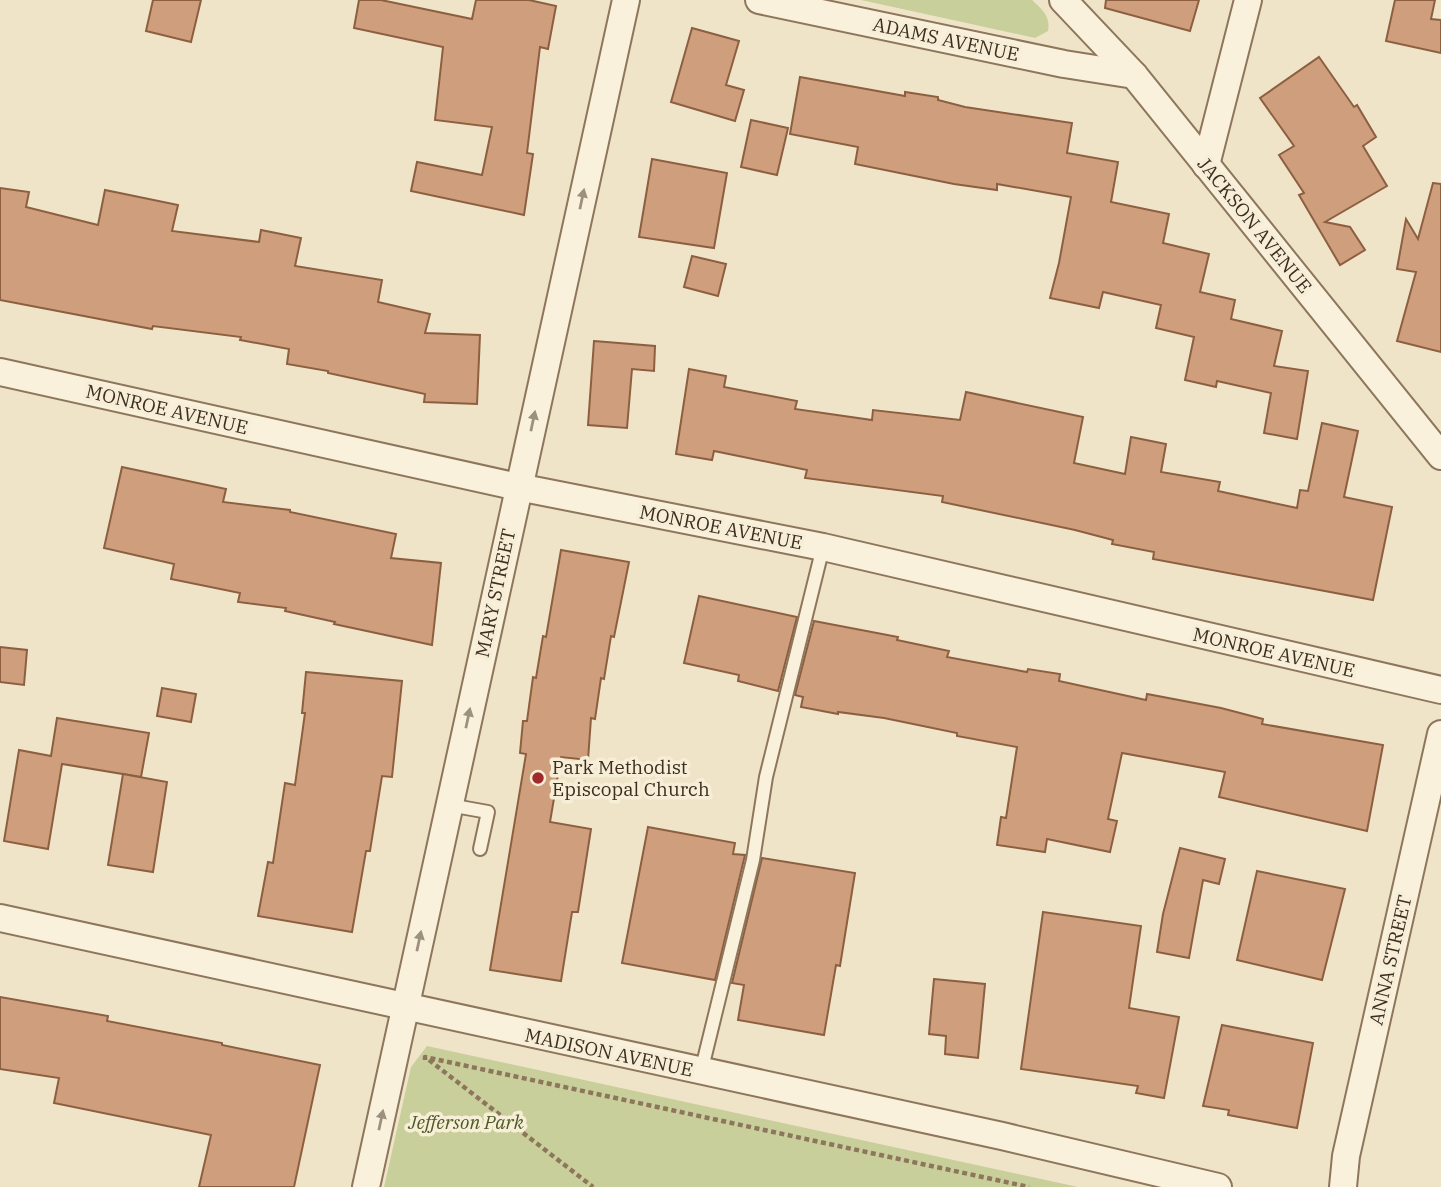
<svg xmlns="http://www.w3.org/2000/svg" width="1441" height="1187" viewBox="0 0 1441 1187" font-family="'IBM Plex Serif',serif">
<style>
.green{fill:#c9cf9b}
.building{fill:#cf9f7d;stroke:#8d5f41;stroke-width:2}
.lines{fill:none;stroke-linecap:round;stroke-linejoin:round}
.service-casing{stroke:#8d765c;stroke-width:16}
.minor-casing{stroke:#8d765c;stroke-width:30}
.path{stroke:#8d765c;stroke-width:4.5;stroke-dasharray:5 3.5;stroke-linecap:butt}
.service{stroke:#faf1dc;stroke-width:12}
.minor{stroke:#faf1dc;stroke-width:26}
.oneway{fill:#9c907e}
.poi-dot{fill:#9e2a2b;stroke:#f7eed8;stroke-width:2.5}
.labels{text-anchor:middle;stroke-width:7;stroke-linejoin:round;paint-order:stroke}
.street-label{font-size:19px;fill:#3d2e20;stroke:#f7eed8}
.poi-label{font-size:19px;fill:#3d2e20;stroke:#f7eed8;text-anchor:start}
.park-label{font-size:19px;font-style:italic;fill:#4d5a26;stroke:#f7eed8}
</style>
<rect width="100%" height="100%" fill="#f0e4c8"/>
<g class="green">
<path d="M 861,0 L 1032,0 C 1042,9 1051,17 1048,31 L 1035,38 Z"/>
<path d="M 427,1046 L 1078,1187 L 384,1187 L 411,1067 Z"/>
</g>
<g class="building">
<path d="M 153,0 L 201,0 L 191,42 L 146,31 Z"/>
<path d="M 359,0 L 381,0 L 472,19 L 476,0 L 529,0 L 556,6 L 548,49 L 540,47 L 527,153 L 533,154 L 524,215 L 411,191 L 417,162 L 482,175 L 492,127 L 435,120 L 443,47 L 354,28 Z"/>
<path d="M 1106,0 L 1199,0 L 1190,31 L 1105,8 Z"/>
<path d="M 1395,0 L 1435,0 L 1431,19 L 1441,20 L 1441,53 L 1386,41 Z"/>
<path d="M 692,28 L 739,41 L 726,85 L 744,90 L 735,121 L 671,102 Z"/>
<path d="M 1319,57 L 1354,107 L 1357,105 L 1376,137 L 1363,146 L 1387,186 L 1325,222 L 1350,227 L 1365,250 L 1340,265 L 1299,195 L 1304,193 L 1279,155 L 1294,146 L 1260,98 Z"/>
<path d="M 800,77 L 905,96 L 905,92 L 938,97 L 938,100 L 965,107 L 1072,123 L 1067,153 L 1118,162 L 1111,202 L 1169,214 L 1163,243 L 1209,254 L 1200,292 L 1235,300 L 1231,319 L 1282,331 L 1274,366 L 1308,371 L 1297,439 L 1264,433 L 1271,393 L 1217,381 L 1216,387 L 1185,380 L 1194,337 L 1156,328 L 1161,305 L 1103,292 L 1099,308 L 1050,298 L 1059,263 L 1071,197 L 997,184 L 997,190 L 954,184 L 855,164 L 858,147 L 790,134 Z"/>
<path d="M 751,120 L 788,128 L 777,175 L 741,167 Z"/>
<path d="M 652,159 L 727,173 L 714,248 L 639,237 Z"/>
<path d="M 1433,183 L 1441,184 L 1441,352 L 1397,341 L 1416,272 L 1397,269 L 1406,219 L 1418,239 Z"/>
<path d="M 0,188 L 29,192 L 26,207 L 98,225 L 105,190 L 178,205 L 172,231 L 259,242 L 261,230 L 301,238 L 295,266 L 382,280 L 378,302 L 430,314 L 425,333 L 480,335 L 477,404 L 424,402 L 425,394 L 328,373 L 328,371 L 287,364 L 289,349 L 240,340 L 241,337 L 153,326 L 152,329 L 0,300 Z"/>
<path d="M 692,256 L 726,264 L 718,296 L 684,287 Z"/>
<path d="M 594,341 L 655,346 L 654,371 L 632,369 L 627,428 L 588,425 Z"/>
<path d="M 689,369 L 726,376 L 724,387 L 797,401 L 795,409 L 872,420 L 873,410 L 960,420 L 966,392 L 1083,417 L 1074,463 L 1125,474 L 1131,437 L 1166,444 L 1161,472 L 1220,482 L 1218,491 L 1297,508 L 1300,490 L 1308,491 L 1322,423 L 1358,431 L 1344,497 L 1392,507 L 1373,600 L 1153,559 L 1154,552 L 1112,544 L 1113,540 L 1075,530 L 942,502 L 943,496 L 805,478 L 807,470 L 714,451 L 712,460 L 676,454 Z"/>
<path d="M 122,467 L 226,489 L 223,502 L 290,510 L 290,512 L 396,534 L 391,558 L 441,563 L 432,645 L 334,624 L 335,622 L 285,611 L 286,608 L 238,602 L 240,593 L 171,579 L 174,564 L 104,548 Z"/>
<path d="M 561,550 L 629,562 L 614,637 L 611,636 L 604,679 L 601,678 L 595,719 L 591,718 L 588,760 L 561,757 L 550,822 L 591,829 L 578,912 L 572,912 L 561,981 L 490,970 L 526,754 L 520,753 L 523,721 L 527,721 L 533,677 L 536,678 L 543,636 L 546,637 Z"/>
<path d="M 699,596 L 797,617 L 778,691 L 738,681 L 739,675 L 684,663 Z"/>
<path d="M 814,621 L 898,637 L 897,640 L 949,651 L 947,657 L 1027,672 L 1028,669 L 1060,674 L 1059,681 L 1146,700 L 1147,694 L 1221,708 L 1263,719 L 1262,724 L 1383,745 L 1367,831 L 1219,797 L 1225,772 L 1122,753 L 1108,819 L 1117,821 L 1110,852 L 1047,839 L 1045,852 L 997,845 L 1001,817 L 1006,818 L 1017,747 L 957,736 L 957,733 L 884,718 L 838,712 L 838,714 L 801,707 L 803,697 L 795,695 Z"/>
<path d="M 0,647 L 27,650 L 24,685 L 0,682 Z"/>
<path d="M 306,672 L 402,681 L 392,777 L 382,776 L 370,851 L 366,851 L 352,932 L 258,916 L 268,862 L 273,863 L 285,783 L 295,785 L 305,713 L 302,713 Z"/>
<path d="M 162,688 L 196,694 L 191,722 L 157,716 Z"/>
<path d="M 57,718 L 149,733 L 141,777 L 62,764 L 48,849 L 4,841 L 19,750 L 51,756 Z"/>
<path d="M 123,774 L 167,782 L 153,872 L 108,865 Z"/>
<path d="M 648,827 L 735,843 L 733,854 L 745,855 L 715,980 L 622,963 Z"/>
<path d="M 1180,848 L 1225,859 L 1219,884 L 1203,880 L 1189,958 L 1157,952 L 1163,914 Z"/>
<path d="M 762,858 L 855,873 L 840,966 L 836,965 L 824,1035 L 738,1020 L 744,985 L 732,983 Z"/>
<path d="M 1257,871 L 1345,889 L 1322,980 L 1237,960 Z"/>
<path d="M 1043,912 L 1141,926 L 1129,1008 L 1179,1017 L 1164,1098 L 1136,1093 L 1138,1086 L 1021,1069 Z"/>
<path d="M 934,979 L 985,984 L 978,1058 L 945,1054 L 946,1036 L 929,1034 Z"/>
<path d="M 0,997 L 108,1016 L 107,1021 L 222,1043 L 222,1045 L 320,1065 L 294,1187 L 199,1187 L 211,1135 L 54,1103 L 59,1078 L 0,1069 Z"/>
<path d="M 1222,1025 L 1313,1043 L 1297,1128 L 1228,1115 L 1229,1110 L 1203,1106 Z"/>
</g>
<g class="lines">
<defs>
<g id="service">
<path d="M 449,805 L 488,812 L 480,849"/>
<path d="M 701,1072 L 753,860 L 766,777 L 823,547"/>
</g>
<g id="minor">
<path d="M 759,0 L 1064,64 L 1134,75"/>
<path d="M 1063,0 L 1134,75 L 1441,456"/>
<path d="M 1206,165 L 1248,0"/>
<path d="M 0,372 L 518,487 L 823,547 L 1441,690"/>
<path d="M 0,918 L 1002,1136 L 1218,1187"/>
<path d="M 366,1187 L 626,0"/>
<path d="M 1343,1187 L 1346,1156 L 1441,734"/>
</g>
</defs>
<use href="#service" class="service-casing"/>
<use href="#minor" class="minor-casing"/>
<g class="path">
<path d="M 425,1060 L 425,1057 L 1029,1187"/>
<path d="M 429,1060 L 593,1187"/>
</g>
<use href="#service" class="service"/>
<use href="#minor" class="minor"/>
</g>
<defs><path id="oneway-solid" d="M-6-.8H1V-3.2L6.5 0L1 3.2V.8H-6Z" transform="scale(1.75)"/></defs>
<g class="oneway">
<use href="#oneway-solid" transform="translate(582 199) rotate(-78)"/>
<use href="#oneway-solid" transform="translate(533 421) rotate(-78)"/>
<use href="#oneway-solid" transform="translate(468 718) rotate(-78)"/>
<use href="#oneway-solid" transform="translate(419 941) rotate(-78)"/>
<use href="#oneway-solid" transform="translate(381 1120) rotate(-78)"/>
</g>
<circle class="poi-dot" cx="538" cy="778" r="7"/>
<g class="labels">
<g class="street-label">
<text transform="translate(946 39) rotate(12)" y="7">ADAMS AVENUE</text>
<text transform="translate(1255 225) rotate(51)" y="7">JACKSON AVENUE</text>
<text transform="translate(167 409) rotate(13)" y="7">MONROE AVENUE</text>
<text transform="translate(721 527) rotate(11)" y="7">MONROE AVENUE</text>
<text transform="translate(495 593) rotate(-78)" y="7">MARY STREET</text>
<text transform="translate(1274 652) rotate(13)" y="7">MONROE AVENUE</text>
<text transform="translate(1390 960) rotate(-77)" y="7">ANNA STREET</text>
<text transform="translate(609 1052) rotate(12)" y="7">MADISON AVENUE</text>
</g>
<g class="poi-label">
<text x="552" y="774">Park Methodist<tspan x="552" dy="22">Episcopal Church</tspan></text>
</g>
<g class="park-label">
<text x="466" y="1129">Jefferson Park</text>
</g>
</g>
</svg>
